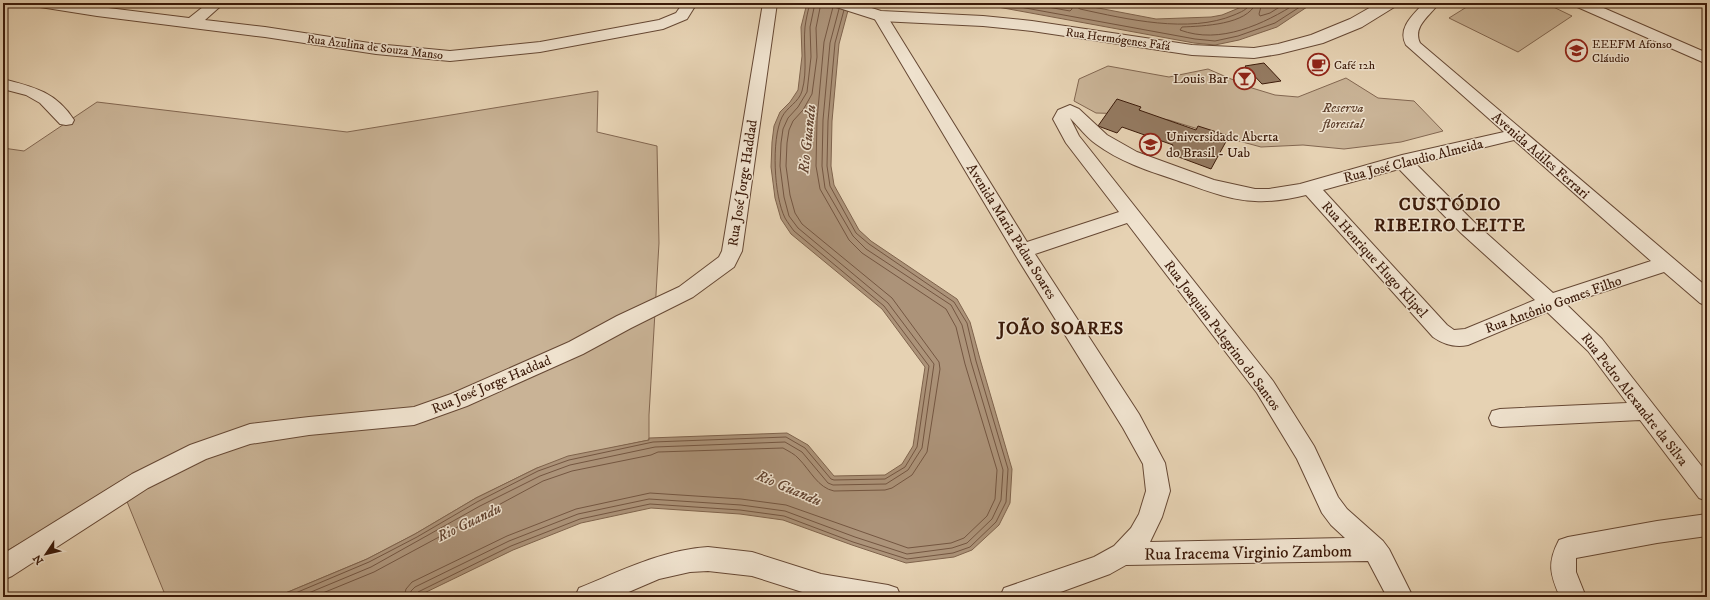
<svg xmlns="http://www.w3.org/2000/svg" width="1710" height="600" viewBox="0 0 1710 600" font-family="'IM FELL DW Pica',serif">
<style>
.green{fill:#c9b396;stroke:#826650}
.water{fill:#ac9379;stroke:#7f634c}
.lines{fill:none;stroke-linecap:round;stroke-linejoin:round}
.shore{stroke:#745641;stroke-width:1}
.building{fill:#947a61;stroke:#3b1a09}
.minor-casing{stroke:#664834;stroke-width:2}
.tertiary-casing{stroke:#664834;stroke-width:2}
.minor{fill:#efe2ce;fill-rule:evenodd}
.tertiary{fill:#efe2ce;fill-rule:evenodd}
.labels{text-anchor:middle;stroke-width:3;stroke-linejoin:round;paint-order:stroke}
.far-street-label{font-size:12px;fill:#3b1a09;stroke:#efe2ce}
.far-poi-label{font-size:12px;fill:#3b1a09;stroke:#efe2ce;text-anchor:start}
.poi-label{font-size:14px;fill:#3b1a09;stroke:#efe2ce;text-anchor:end}
.park-label{font-size:14px;font-style:italic;fill:#5e402c;stroke:#efe2ce}
.street-label{font-size:14px;fill:#3b1a09;stroke:#efe2ce}
.water-label{font-size:15px;font-style:italic;fill:#634430;stroke:#efe2ce}
.near-street-label{font-size:17px;fill:#3b1a09;stroke:#efe2ce}
.district-label{font-size:18px;font-weight:bold;letter-spacing:1px;fill:#3b1a09;stroke:#efe2ce}
</style>
<rect width="100%" height="100%" fill="#e6d2b3"/>
<filter id="stains"><feTurbulence type="fractalNoise" baseFrequency=".005" numOctaves="4"/><feColorMatrix values="0 0 0 0 .2 0 0 0 0 .09 0 0 0 0 .02 0 0 0 .5 -.17"/></filter>
<radialGradient id="worn" r=".72"><stop offset=".6" stop-color="#630" stop-opacity="0"/><stop offset="1" stop-color="#630" stop-opacity=".3"/></radialGradient>
<g class="green">
<path d="M 1473,3 L 1545,3 L 1572,16 L 1518,52 L 1449,18 Z"/>
<path d="M 1108,66 L 1169,77 L 1208,69 L 1252,88 L 1275,95 L 1298,97 L 1346,78 L 1378,98 L 1414,101 L 1443,131 L 1401,142 L 1344,149 L 1303,145 L 1261,147 L 1224,137 L 1169,120 L 1132,114 L 1096,113 L 1074,101 L 1079,79 Z"/>
<path d="M 598,91 L 597,132 L 657,146 L 659,243 L 649,415 L 649,440 L 611,448 L 537,468 L 476,498 L 415,534 L 367,559 L 276,597 L 166,597 L 119,482 L 36,534 L 3,553 L 3,148 L 24,151 L 97,102 L 347,132 Z"/>
</g>
<g class="water">
<path d="M 807,3 L 850,3 L 839,44 L 832,121 L 831,166 L 834,185 L 859,230 L 871,241 L 957,299 L 970,322 L 980,359 L 1012,469 L 1010,503 L 999,525 L 972,550 L 954,557 L 906,563 L 852,545 L 783,520 L 740,514 L 651,508 L 581,523 L 513,550 L 416,597 L 276,597 L 367,559 L 415,534 L 476,498 L 537,468 L 568,456 L 649,440 L 649,438 L 787,433 L 808,445 L 834,476 L 885,475 L 902,464 L 913,446 L 925,367 L 882,309 L 791,234 L 781,219 L 775,198 L 771,167 L 772,142 L 774,126 L 780,112 L 790,102 L 798,90 L 802,56 L 801,27 Z"/>
<path d="M 976,3 L 1072,3 L 1156,19 L 1211,17 L 1222,15 L 1251,3 L 1313,3 L 1277,27 L 1239,40 L 1215,45 L 1194,43 Z"/>
</g>
<g class="lines">
<g class="shore">
<path d="M 998,3 L 1195,39 L 1215,41 L 1238,36 L 1275,23 L 1306,3"/>
<path d="M 1026,3 L 1070,11 L 1072,9 L 1071,3"/>
<path d="M 1076,3 L 1077,7 L 1080,9 C 1126,19 1189,34 1234,15 C 1241,12 1247,10 1251,3"/>
<path d="M 1256,3 C 1247,25 1203,26 1182,27 L 1180,30 C 1220,45 1264,24 1297,3"/>
<path d="M 1262,3 L 1259,14 L 1260,16 L 1270,13 L 1286,3"/>
<path d="M 286,597 L 369,562 L 417,537 L 477,502 L 538,471 L 569,460 L 653,442 L 786,437 L 805,448 L 831,479 L 834,480 L 885,479 L 905,467 L 917,447 L 929,366 L 884,306 L 794,231 C 791,227 788,223 785,218 C 774,196 771,140 782,117 C 787,107 799,102 802,91 C 808,70 803,48 805,27 C 806,19 808,11 810,3"/>
<path d="M 299,597 L 371,567 L 480,506 L 540,476 L 570,465 L 655,447 L 785,442 L 802,452 L 828,483 L 833,485 L 886,484 L 908,470 L 922,448 L 934,364 L 888,303 L 798,228 L 789,216 L 784,197 L 780,166 L 781,143 L 783,129 L 788,118 L 798,107 L 807,92 L 811,57 L 810,27 L 815,3"/>
<path d="M 313,597 L 374,572 L 543,481 L 572,471 L 651,455 L 658,452 L 783,448 C 788,451 795,454 799,459 C 810,470 818,488 834,491 L 885,490 L 892,488 L 912,475 L 927,452 L 940,369 L 939,362 L 892,298 L 802,224 L 795,213 L 790,195 L 786,166 L 787,143 L 789,130 L 793,121 L 803,110 L 812,94 L 817,57 L 816,28 L 821,3"/>
<path d="M 404,597 L 406,589 L 412,582 L 507,536 L 576,509 L 650,493 L 741,499 L 786,505 L 908,548 L 951,543 L 964,538 L 987,516 L 995,499 L 997,470 L 965,364 L 956,327 L 946,309 L 862,253 L 849,240 L 820,189 L 816,166 L 817,120 L 824,42 L 833,7"/>
<path d="M 410,597 L 411,591 L 415,587 L 509,541 L 578,514 L 649,499 L 741,505 L 785,511 L 855,537 L 907,554 L 952,548 L 967,543 L 992,519 L 1001,500 L 1003,470 L 971,362 L 962,325 L 951,305 L 866,249 L 853,236 L 825,188 L 822,166 L 823,120 L 830,43 L 839,9"/>
<path d="M 415,597 L 418,592 L 511,546 L 580,519 L 650,504 L 740,510 L 784,516 L 853,542 L 907,559 L 953,553 L 970,547 L 996,522 L 1006,502 L 1008,469 L 976,361 L 967,323 L 954,302 L 869,244 L 856,233 L 830,186 L 827,166 L 828,121 L 835,43 L 844,10"/>
</g>
</g>
<g class="building">
<path d="M 1264,63 L 1281,81 L 1262,84 L 1245,66 Z"/>
<path d="M 1117,99 L 1141,107 L 1139,110 L 1196,130 L 1198,126 L 1229,136 L 1211,169 L 1168,153 L 1173,145 L 1122,127 L 1117,133 L 1098,126 Z"/>
</g>
<g class="lines">
<defs>
<g id="minor">
<path d="M 33,3 L 68,3 L 189,18 L 208,3 L 224,3 L 205,20 L 265,27 L 376,44 L 450,51 L 540,42 L 659,20 L 676,13 L 683,3 L 697,3 L 687,19 L 663,29 L 540,52 L 450,61 L 376,54 L 265,37 L 97,16 L 40,7 L 35,6 Z"/>
<path d="M 763,3 L 777,3 L 742,251 L 734,267 L 693,297 L 631,328 L 583,354 L 467,406 L 414,425 L 309,435 L 250,444 L 206,459 L 148,488 L 12,576 L 3,580 L 3,554 L 132,474 L 190,445 L 250,424 L 309,417 L 414,407 L 451,394 L 569,342 L 617,316 L 679,287 L 719,257 L 722,251 Z"/>
<path d="M 1424,3 L 1439,3 C 1431,15 1412,26 1420,43 L 1707,287 L 1707,306 L 1700,303 L 1664,272 L 1566,304 L 1602,339 L 1707,473 L 1707,501 L 1699,498 L 1640,420 L 1500,427 L 1492,425 L 1489,418 L 1492,411 L 1500,409 L 1627,403 L 1588,351 L 1547,312 L 1468,345 C 1455,348 1443,344 1433,337 L 1306,195 C 1290,199 1272,202 1255,201 C 1227,200 1200,188 1173,179 C 1146,170 1119,161 1096,144 C 1086,137 1079,127 1070,118 L 1079,136 L 1273,381 L 1314,446 L 1338,497 L 1347,509 L 1383,541 L 1389,549 L 1413,597 L 1387,597 L 1368,561 L 1126,565 L 1110,574 L 1047,597 L 1000,597 L 1004,588 L 1094,557 L 1114,546 L 1131,528 L 1139,514 L 1146,491 L 1143,464 L 1123,428 L 1016,256 L 873,16 L 875,13 L 880,12 L 885,13 L 887,16 L 1027,242 L 1119,212 L 1066,143 L 1053,119 L 1058,110 L 1070,105 L 1079,109 L 1107,135 L 1137,152 L 1214,180 L 1255,189 L 1269,189 L 1300,184 L 1402,155 L 1504,132 L 1406,45 C 1397,28 1413,15 1424,3 ZM 1514,140 L 1651,261 L 1553,293 L 1475,223 L 1416,164 ZM 1399,169 L 1461,233 L 1535,300 L 1465,329 L 1454,330 L 1447,325 L 1323,190 ZM 1127,223 L 1257,393 L 1297,459 L 1322,513 L 1331,525 L 1345,538 L 1150,542 L 1162,517 L 1170,491 L 1165,463 L 1139,414 L 1035,254 Z"/>
<path d="M 1573,3 L 1592,3 L 1707,53 L 1707,64 L 1575,6 Z"/>
<path d="M 3,79 C 34,87 56,92 74,120 L 72,124 L 66,125 L 60,124 L 40,103 L 26,95 L 3,89 Z"/>
<path d="M 1707,514 L 1707,536 L 1657,543 L 1576,558 L 1576,572 L 1586,597 L 1560,597 C 1550,574 1547,563 1559,540 L 1568,537 L 1657,521 Z"/>
<path d="M 708,547 L 752,552 L 821,574 L 888,585 L 897,588 L 901,597 L 818,597 L 752,576 L 708,571 L 690,572 L 659,579 L 617,597 L 575,597 L 579,588 C 621,571 662,550 708,547 Z"/>
</g>
<path id="tertiary" d="M 831,3 L 856,3 L 881,11 L 983,16 L 1032,21 L 1192,45 L 1254,48 L 1278,44 L 1311,35 L 1350,19 L 1378,3 L 1398,3 L 1396,6 L 1362,27 L 1323,43 L 1279,54 L 1254,58 L 1192,55 L 1032,31 L 983,26 L 880,21 L 833,6 Z"/>
</defs>
<use href="#minor" class="minor-casing"/>
<use href="#tertiary" class="tertiary-casing"/>
<use href="#minor" class="minor"/>
<use href="#tertiary" class="tertiary"/>
</g>
<defs>
<symbol id="school-ring" viewBox="-11 -11 22 22"><circle r="9.5" fill="#efe2ce" stroke="#8f2418" stroke-width="1.5"/><path d="M0-5L7-2L0 1L-7-2ZM-4 1L0 2.5L4 1V4Q0 6-4 4Z" fill="#8f2418"/></symbol>
<symbol id="cafe-ring" viewBox="-11 -11 22 22"><circle r="9.5" fill="#efe2ce" stroke="#8f2418" stroke-width="1.5"/><path d="M-5.5-4.5H6V0H3Q3 3.5 0 3.5H-2.5Q-5.5 3.5-5.5 0ZM3-3.2v2h1.7v-2ZM-6 4.5H4V6H-6Z" fill="#8f2418"/></symbol>
<symbol id="bar-ring" viewBox="-11 -11 22 22"><circle r="9.5" fill="#efe2ce" stroke="#8f2418" stroke-width="1.5"/><path d="M-6-5H6L.8 .8V4.5H3.5V6h-7V4.5H-.8V.8Z" fill="#8f2418"/></symbol>
<symbol id="university-ring" viewBox="-11 -11 22 22"><circle r="9.5" fill="#efe2ce" stroke="#8f2418" stroke-width="1.5"/><path d="M0-5L7-2L0 1L-7-2ZM-4 1L0 2.5L4 1V4Q0 6-4 4Z" fill="#8f2418"/></symbol>
</defs>
<g fill-rule="evenodd">
<use href="#school-ring" x="1564" y="38" width="25" height="25"/>
<use href="#cafe-ring" x="1306" y="52" width="25" height="25"/>
<use href="#bar-ring" x="1232" y="66" width="25" height="25"/>
<use href="#university-ring" x="1138" y="132" width="25" height="25"/>
</g>
<g class="labels">
<g class="far-street-label">
<text transform="translate(1118 39) rotate(8)" y="4">Rua Hermógenes Fafá</text>
<text transform="translate(375 47) rotate(7)" y="4">Rua Azulina de Souza Manso</text>
</g>
<g class="far-poi-label">
<text x="1592" y="48">EEEFM Afonso<tspan x="1592" dy="14">Cláudio</tspan></text>
<text x="1334" y="69">Café 12h</text>
</g>
<g class="poi-label">
<text x="1228" y="83">Louis Bar</text>
<text x="1166" y="141" text-anchor="start">Universidade Aberta<tspan x="1166" dy="16">do Brasil - Uab</tspan></text>
</g>
<g class="park-label">
<text x="1343" y="112">Reserva<tspan x="1343" dy="16">florestal</tspan></text>
</g>
<g class="street-label">
<text transform="translate(1541 155) rotate(41)" y="5">Avenida Adiles Ferrari</text>
<text transform="translate(1413 160) rotate(-14)" y="5">Rua José Claudio Almeida</text>
<text transform="translate(742 183) rotate(-81)" y="5">Rua José Jorge Haddad</text>
<text transform="translate(1012 231) rotate(58)" y="5">Avenida Maria Pádua Soares</text>
<text transform="translate(1375 259) rotate(48)" y="5">Rua Henrique Hugo Klipel</text>
<text transform="translate(1553 304) rotate(-20)" y="5">Rua Antônio Gomes Filho</text>
<text transform="translate(1223 335) rotate(53)" y="5">Rua Joaquim Pelegrino do Santos</text>
<text transform="translate(491 384) rotate(-23)" y="5">Rua José Jorge Haddad</text>
<text transform="translate(1635 399) rotate(52)" y="5">Rua Pedro Alexandre da Silva</text>
</g>
<g class="water-label">
<text transform="translate(807 139) rotate(-84)" y="5">Rio Guandu</text>
<text transform="translate(789 488) rotate(23)" y="5">Rio Guandu</text>
<text transform="translate(469 522) rotate(-26)" y="5">Rio Guandu</text>
</g>
<g class="near-street-label">
<text transform="translate(1248 552) rotate(-1)" y="6">Rua Iracema Virginio Zambom</text>
</g>
<g class="district-label">
<text x="1450" y="210">CUSTÓDIO<tspan x="1450" dy="21">RIBEIRO LEITE</tspan></text>
<text x="1061" y="334">JOÃO SOARES</text>
</g>
</g>
<rect width="1710" height="600" fill="none" stroke="#e6d2b3" stroke-width="16"/>
<rect x="4" y="4" width="1702" height="592" fill="none" stroke="#3b1a09" stroke-width="2"/>
<rect x="8" y="8" width="1694" height="584" fill="none" stroke="#3b1a09"/>
<g transform="translate(46 554) rotate(235)" stroke="#efe2ce" stroke-width="3" paint-order="stroke">
<path d="M0-3L7 15L0 10L-7 15Z" fill="#3b1a09"/>
<text y="-6" font-size="11" font-weight="bold" text-anchor="middle" fill="#3b1a09">N</text>
</g>
<rect width="100%" height="100%" filter="url(#stains)"/>
<rect width="100%" height="100%" fill="url(#worn)"/>
</svg>
